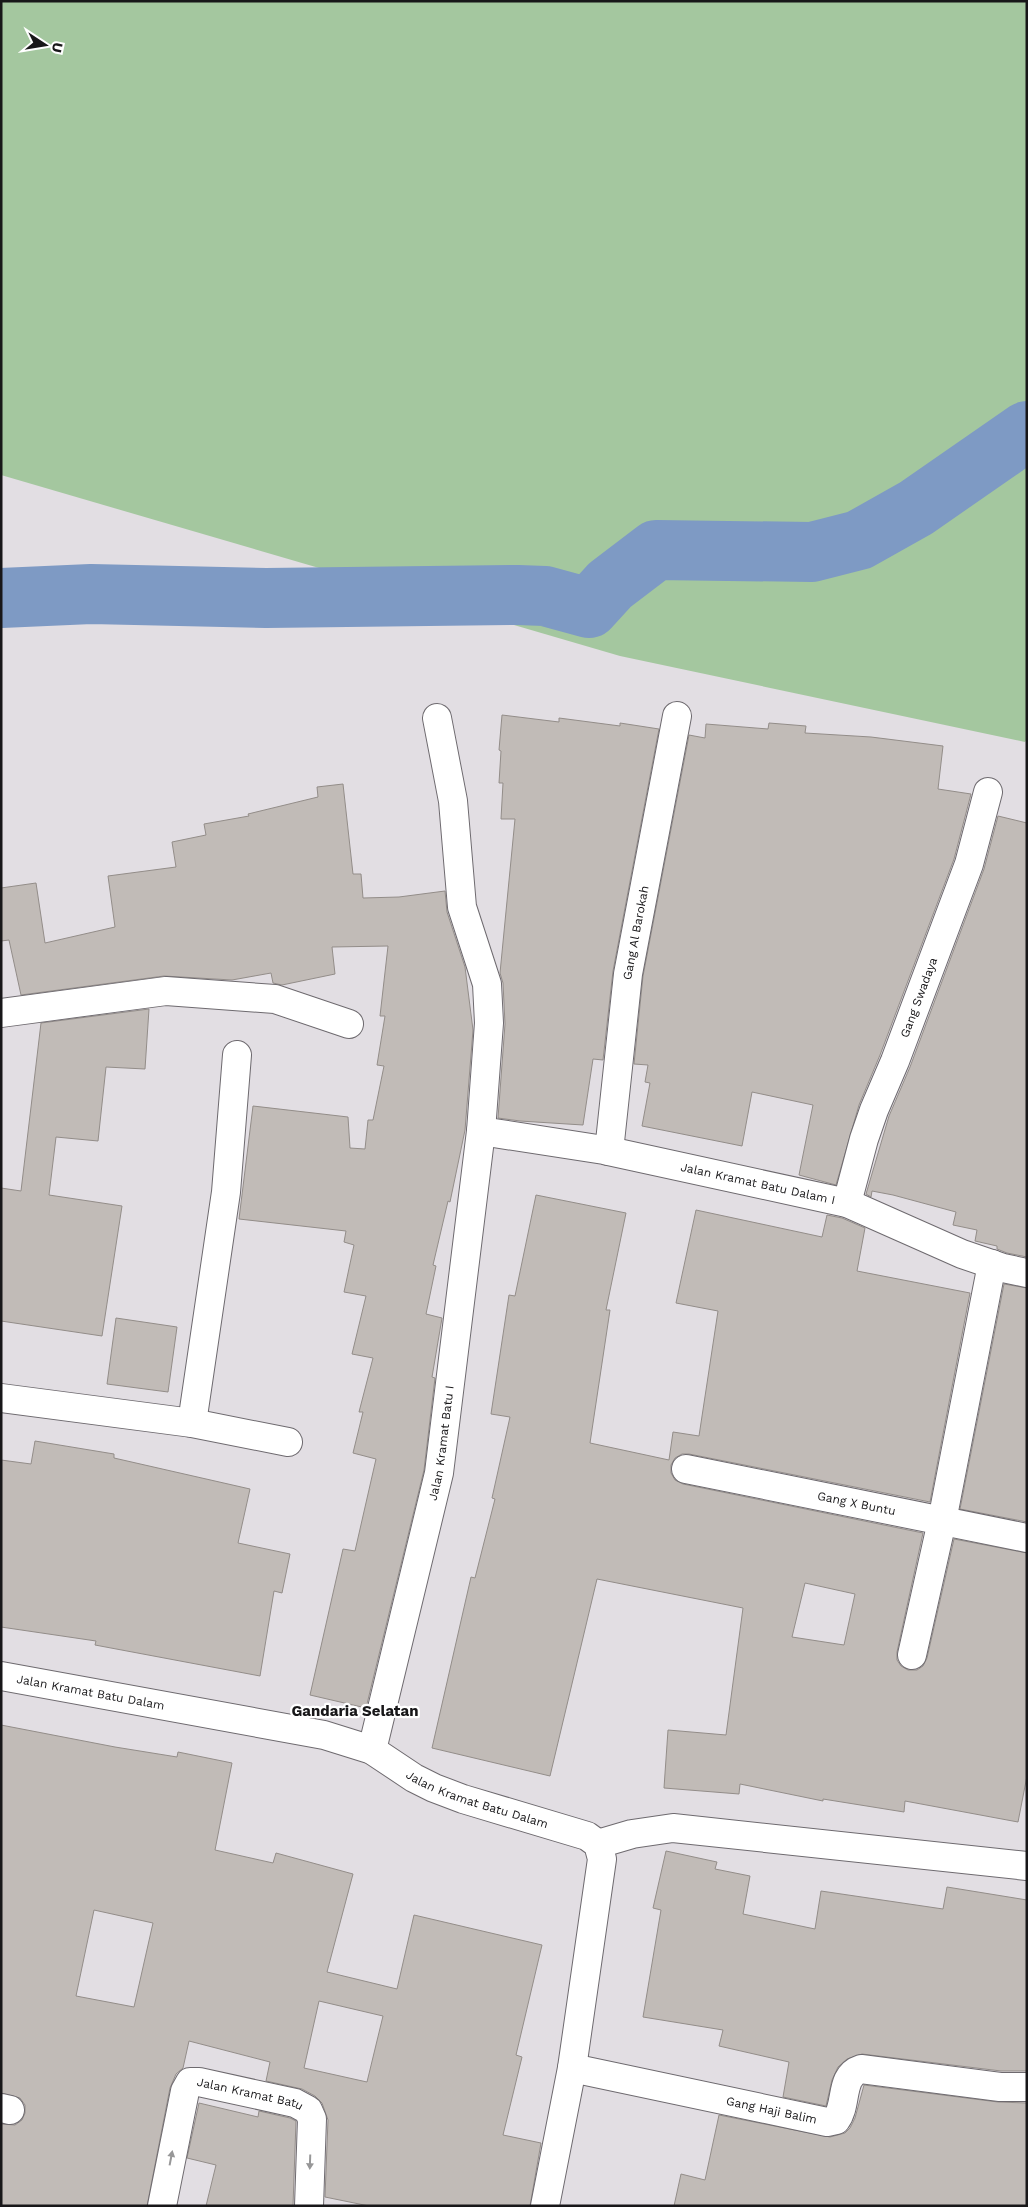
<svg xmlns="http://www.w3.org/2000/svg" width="1028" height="2207" viewBox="0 0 1028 2207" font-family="'Work Sans',sans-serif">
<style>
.green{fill:#a4c79f}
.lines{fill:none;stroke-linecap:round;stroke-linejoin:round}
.river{stroke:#7e9ac4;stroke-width:60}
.building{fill:#c1bbb7;stroke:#938d89;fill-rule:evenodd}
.minor-casing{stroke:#6e6a6f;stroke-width:30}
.minor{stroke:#fff;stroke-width:28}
.oneway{fill:#979798}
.labels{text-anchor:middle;stroke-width:4.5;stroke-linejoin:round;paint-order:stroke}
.street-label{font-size:12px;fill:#181719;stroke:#fff}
.quarter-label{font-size:15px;font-weight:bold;fill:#181719;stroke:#fff}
</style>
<rect width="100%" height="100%" fill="#e2dee3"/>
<path class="green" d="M 1,1 L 1027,1 L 1027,739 L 1025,742 L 620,656 L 1,475 Z"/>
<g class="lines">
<path class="river" d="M 1,598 L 91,594 L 266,598 L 518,595 L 545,596 L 589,608 L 610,585 L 656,550 L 812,552 L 859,540 L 916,508 L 1027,431"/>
</g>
<g class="building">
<path d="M 502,715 L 559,722 L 559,718 L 620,726 L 620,723 L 659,729 L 613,971 L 603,1060 L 593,1059 L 583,1125 L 520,1121 L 498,1118 L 505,1024 L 503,983 L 500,973 L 515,819 L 501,819 L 503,783 L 499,783 L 501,751 L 499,750 Z"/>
<path d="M 769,723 L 806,726 L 805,733 L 871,737 L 943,746 L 938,789 L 971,794 L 954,859 L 880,1055 L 859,1105 L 836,1185 L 799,1175 L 813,1105 L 752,1092 L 742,1146 L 642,1126 L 650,1083 L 645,1082 L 648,1065 L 634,1064 L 643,976 L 689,735 L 705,738 L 706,724 L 768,729 Z"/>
<path d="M 343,784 L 353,874 L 361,874 L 363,898 L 399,897 L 445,891 L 447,912 L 465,967 L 473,1030 L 465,1130 L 450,1202 L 448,1201 L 433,1265 L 436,1266 L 426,1314 L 442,1318 L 432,1377 L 435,1378 L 424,1470 L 366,1708 L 310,1695 L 343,1549 L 355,1551 L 376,1459 L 353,1453 L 363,1412 L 359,1412 L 373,1358 L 352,1354 L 366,1296 L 344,1292 L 354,1245 L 344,1242 L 346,1231 L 239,1219 L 253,1106 L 348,1117 L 350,1148 L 365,1149 L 368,1120 L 373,1120 L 384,1066 L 377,1065 L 385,1016 L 380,1016 L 388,946 L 332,947 L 335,974 L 282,985 L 273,983 L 271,973 L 232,980 L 164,976 L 21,995 L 9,940 L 1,941 L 1,888 L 36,883 L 45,943 L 115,927 L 108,876 L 176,867 L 172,842 L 206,835 L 204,824 L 249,816 L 248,814 L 318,797 L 317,787 Z"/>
<path d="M 998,816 L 1027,823 L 1027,1257 L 1007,1253 L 997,1249 L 997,1246 L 975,1241 L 977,1230 L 953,1225 L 956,1212 L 893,1195 L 872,1191 L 871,1197 L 866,1194 L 889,1116 L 910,1067 L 984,869 Z"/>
<path d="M 149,1009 L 145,1069 L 106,1067 L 98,1141 L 56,1137 L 49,1195 L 122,1206 L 102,1336 L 1,1321 L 1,1188 L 21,1191 L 41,1023 Z"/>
<path d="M 536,1195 L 626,1213 L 606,1310 L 610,1310 L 590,1443 L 669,1460 L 673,1432 L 699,1436 L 718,1311 L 676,1303 L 696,1210 L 822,1237 L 827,1215 L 842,1218 L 865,1228 L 857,1271 L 970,1293 L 930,1502 L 689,1454 L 682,1454 L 675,1458 L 671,1465 L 671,1473 L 675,1480 L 683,1484 L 923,1533 L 897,1652 L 897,1660 L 901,1666 L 908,1670 L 917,1670 L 923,1666 L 927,1658 L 954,1539 L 1027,1553 L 1027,1776 L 1018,1822 L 905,1801 L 904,1812 L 823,1799 L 823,1801 L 740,1784 L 739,1794 L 664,1788 L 668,1730 L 726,1735 L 743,1608 L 597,1579 L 550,1776 L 432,1748 L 471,1577 L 475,1578 L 495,1499 L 492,1498 L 510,1417 L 491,1414 L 509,1295 L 515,1296 ZM 805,1583 L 855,1594 L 844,1645 L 792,1637 Z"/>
<path d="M 1004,1284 L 1027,1288 L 1027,1522 L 960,1509 Z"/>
<path d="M 116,1318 L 177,1327 L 168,1392 L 107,1384 Z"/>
<path d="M 35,1441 L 114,1454 L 114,1458 L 250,1489 L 238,1543 L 290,1554 L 282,1593 L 274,1591 L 260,1676 L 95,1645 L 96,1641 L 1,1627 L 1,1460 L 31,1464 Z"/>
<path d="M 1,1725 L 115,1747 L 177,1757 L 178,1752 L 232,1763 L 215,1850 L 273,1863 L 276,1853 L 353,1874 L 327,1972 L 397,1989 L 414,1915 L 542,1945 L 516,2055 L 522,2057 L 503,2135 L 541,2143 L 530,2206 L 369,2206 L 325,2197 L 328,2120 L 322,2103 L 315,2096 L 302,2089 L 266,2081 L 270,2062 L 189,2041 L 183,2068 L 176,2074 L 170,2088 L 147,2206 L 1,2206 L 1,2124 L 15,2125 L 22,2120 L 25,2113 L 25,2105 L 20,2098 L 1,2093 ZM 94,1910 L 153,1923 L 134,2007 L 76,1996 ZM 319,2001 L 383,2016 L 367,2082 L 304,2068 Z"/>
<path d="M 666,1851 L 717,1862 L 715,1869 L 750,1876 L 743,1914 L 815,1929 L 821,1891 L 943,1909 L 947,1887 L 1027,1900 L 1027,2071 L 1001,2071 L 862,2054 L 847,2059 L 838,2067 L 832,2080 L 826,2106 L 783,2097 L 789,2062 L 719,2046 L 723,2030 L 643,2017 L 661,1910 L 653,1908 Z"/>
<path d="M 864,2085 L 998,2102 L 1027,2103 L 1027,2206 L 674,2206 L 681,2174 L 705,2180 L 719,2115 L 830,2137 L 845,2133 L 850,2128 L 855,2118 Z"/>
<path d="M 199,2103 L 258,2117 L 259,2111 L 290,2118 L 296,2121 L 293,2206 L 206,2206 L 216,2165 L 187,2158 Z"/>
</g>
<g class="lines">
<defs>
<g id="minor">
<path d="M 1,1013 L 166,991 L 275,999 L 349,1024"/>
<path id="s1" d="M 481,1131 L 604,1150 L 847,1203 L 962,1254 L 1003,1268 L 1027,1273"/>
<path id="s2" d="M 609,1151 L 628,974 L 677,716"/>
<path id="s3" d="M 847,1203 L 864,1139 L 874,1110 L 895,1061 L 969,864 L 988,792"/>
<path d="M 1,1398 L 192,1423 L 288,1442"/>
<path d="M 192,1423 L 226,1192 L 237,1055"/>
<path id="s4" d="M 686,1469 L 1027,1538"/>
<path d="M 912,1655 L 942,1521 L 992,1264"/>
<path id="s5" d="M 1,1676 L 324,1735 L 372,1750 L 414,1778 L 434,1788 L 463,1799 L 587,1836 L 598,1844 L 602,1859 L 572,2068 L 545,2206"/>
<path id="s6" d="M 372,1750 L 439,1473 L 481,1131 L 489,1023 L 487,984 L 462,907 L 453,801 L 437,718"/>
<path d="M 598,1844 L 632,1834 L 673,1828 L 1027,1866"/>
<path id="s7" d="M 572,2068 L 827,2122 L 836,2120 C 848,2104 839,2076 861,2069 L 1000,2087 L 1027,2087"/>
<path d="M 1,2108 L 10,2110"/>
<path id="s8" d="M 162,2206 L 185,2091 L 190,2082 L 199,2082 L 295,2103 L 308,2110 L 312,2119 L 309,2206"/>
</g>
</defs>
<use href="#minor" class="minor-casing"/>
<use href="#minor" class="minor"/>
</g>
<defs><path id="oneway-solid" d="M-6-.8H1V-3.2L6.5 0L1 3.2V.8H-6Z" transform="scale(1.25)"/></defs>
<g class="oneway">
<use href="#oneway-solid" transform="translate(171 2158) rotate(-79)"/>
<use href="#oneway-solid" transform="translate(310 2162) rotate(92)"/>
</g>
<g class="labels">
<g class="street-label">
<text dy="4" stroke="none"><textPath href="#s2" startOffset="220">Gang Al Barokah</textPath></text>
<text dy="4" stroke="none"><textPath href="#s3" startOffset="218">Gang Swadaya</textPath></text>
<text dy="4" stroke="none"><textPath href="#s1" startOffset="282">Jalan Kramat Batu Dalam I</textPath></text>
<text dy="4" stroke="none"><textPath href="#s6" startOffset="315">Jalan Kramat Batu I</textPath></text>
<text dy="4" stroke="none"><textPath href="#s4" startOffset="174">Gang X Buntu</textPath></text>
<text dy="4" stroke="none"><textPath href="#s5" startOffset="91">Jalan Kramat Batu Dalam</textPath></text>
<text dy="4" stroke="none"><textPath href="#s5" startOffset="496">Jalan Kramat Batu Dalam</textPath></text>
<text dy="4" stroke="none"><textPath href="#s8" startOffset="189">Jalan Kramat Batu</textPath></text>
<text dy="4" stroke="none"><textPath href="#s7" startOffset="204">Gang Haji Balim</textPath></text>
</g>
<g class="quarter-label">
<text x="355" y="1716">Gandaria Selatan</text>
</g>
</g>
<rect width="1028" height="2207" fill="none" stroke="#181719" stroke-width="5"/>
<g transform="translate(45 45) rotate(102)" stroke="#ffffff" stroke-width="4" paint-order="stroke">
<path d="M0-4L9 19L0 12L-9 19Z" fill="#181719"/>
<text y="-8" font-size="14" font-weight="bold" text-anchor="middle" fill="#181719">U</text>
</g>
</svg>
